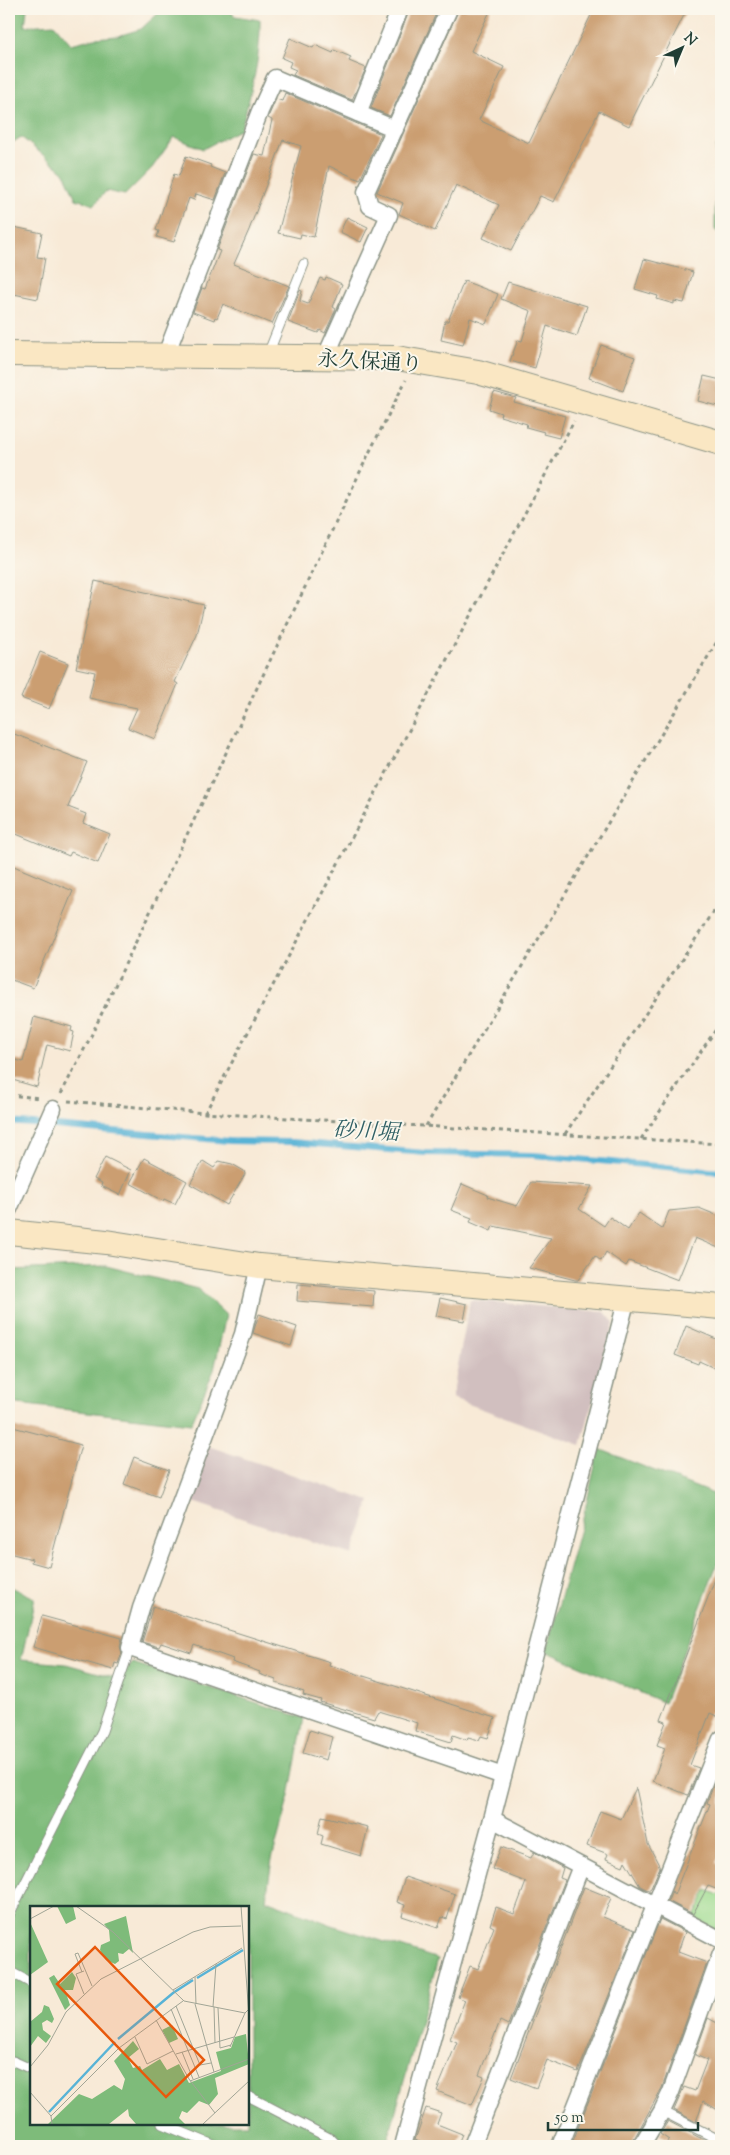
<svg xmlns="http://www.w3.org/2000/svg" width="730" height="2155" viewBox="0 0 730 2155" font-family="'Sorts Mill Goudy','Noto Serif JP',serif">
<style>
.industrial{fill:#d1bfbf}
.green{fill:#9edb8f;stroke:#5e8c62}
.forest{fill:#7ebb7a;stroke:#4e7c57;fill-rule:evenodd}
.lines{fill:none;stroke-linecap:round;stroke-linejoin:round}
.stream{stroke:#58b3d6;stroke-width:6}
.building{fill:#cb9e71}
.lane-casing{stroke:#8c9486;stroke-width:11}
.street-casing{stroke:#8c9486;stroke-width:19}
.secondary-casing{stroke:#8c9486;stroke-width:26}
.path{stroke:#8c9486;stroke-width:3;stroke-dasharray:4 4;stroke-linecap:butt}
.lane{stroke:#fff;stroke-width:9}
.street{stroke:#fff;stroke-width:16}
.secondary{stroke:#fae7c3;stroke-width:24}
.labels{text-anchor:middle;stroke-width:4;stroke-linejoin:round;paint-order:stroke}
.street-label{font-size:21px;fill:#1f3d34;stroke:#fbf7ec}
.water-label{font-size:22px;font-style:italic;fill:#306065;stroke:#fbf7ec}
.inset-river{fill:none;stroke:#58b3d6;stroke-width:2.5}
.inset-road{fill:none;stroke:#a1a596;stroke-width:1}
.view{fill:#e8590c;fill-opacity:0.15;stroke:#e8590c;stroke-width:2.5}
.inset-edge{fill:none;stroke:#1f3d34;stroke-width:2.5}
</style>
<rect width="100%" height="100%" fill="#fbf7ec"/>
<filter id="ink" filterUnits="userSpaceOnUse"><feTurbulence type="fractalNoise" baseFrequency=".02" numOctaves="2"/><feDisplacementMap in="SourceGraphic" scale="10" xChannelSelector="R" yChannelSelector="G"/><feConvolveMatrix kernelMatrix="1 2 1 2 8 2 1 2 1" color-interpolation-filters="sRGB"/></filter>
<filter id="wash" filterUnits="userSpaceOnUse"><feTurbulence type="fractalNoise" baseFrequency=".0096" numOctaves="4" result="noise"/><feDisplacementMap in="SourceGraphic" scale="20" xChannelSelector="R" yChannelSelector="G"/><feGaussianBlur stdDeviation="1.12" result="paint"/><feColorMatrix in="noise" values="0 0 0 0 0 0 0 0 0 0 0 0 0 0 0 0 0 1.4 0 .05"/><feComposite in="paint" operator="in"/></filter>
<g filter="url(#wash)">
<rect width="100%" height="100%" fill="#f8ead7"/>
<g class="industrial">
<path d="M 470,1300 L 605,1312 L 614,1323 L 581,1445 L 452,1398 Z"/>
<path d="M 208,1446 L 370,1501 L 352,1555 L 187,1500 Z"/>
</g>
<path class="green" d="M 707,1890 L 721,1896 L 721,1926 L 716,1930 L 693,1919 Z"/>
<g class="forest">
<path d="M 9,9 L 27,9 L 25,26 L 54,24 L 71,44 L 95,38 L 118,36 L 141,29 L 163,9 L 227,9 L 235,16 L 260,20 C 261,58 251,93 241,129 L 203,149 L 174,137 L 152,168 L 125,195 L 106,191 L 94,205 L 76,199 L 64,172 L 21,137 L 9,145 Z"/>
<path d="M 721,144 L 721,235 L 715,230 L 715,220 L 716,147 Z"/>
<path d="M 106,1266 L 198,1289 L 226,1315 L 214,1370 L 191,1424 L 9,1403 L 9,1270 Z"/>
<path d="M 599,1449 L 721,1497 L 721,1554 L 664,1703 L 546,1651 L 583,1518 Z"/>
<path d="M 9,1586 L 35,1598 L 21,1660 L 66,1664 L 117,1678 L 133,1663 L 304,1718 L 289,1796 L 272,1859 L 266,1900 L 332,1925 L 438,1959 L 386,2146 L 9,2146 ZM 31,1908 L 248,1908 L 248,2124 L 31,2124 Z"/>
</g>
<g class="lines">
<path class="stream" d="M 9,1122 L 229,1141 L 292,1142 L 425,1153 L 534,1155 L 721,1172"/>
</g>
<g id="blocks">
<g class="building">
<path d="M 410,9 L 438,9 L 390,116 L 371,108 Z"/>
<path d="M 459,9 L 491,9 L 471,51 L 504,67 L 479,120 L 529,143 L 594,9 L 687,9 L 629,126 L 599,111 L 554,202 L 540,196 L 511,251 L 483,238 L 499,205 L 456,185 L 435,231 L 399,214 L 403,203 L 377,192 Z"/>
<path d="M 290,38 L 313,48 L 315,45 L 333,53 L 334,50 L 351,57 L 349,61 L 366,68 L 352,100 L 293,75 L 296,70 L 289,67 L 291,62 L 282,58 Z"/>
<path d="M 285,93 L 381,134 L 360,180 L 329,166 L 314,237 L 301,234 L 300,238 L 278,233 L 301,146 L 283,140 L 249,230 L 234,264 L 289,286 L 272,324 L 223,304 L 217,318 L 215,317 L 214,320 L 193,312 L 194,309 L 202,288 L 205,289 L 220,251 L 217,250 L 254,154 L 264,156 L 272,120 L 268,118 L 269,115 L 276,99 L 282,101 Z"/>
<path d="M 186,156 L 211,165 L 210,167 L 225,173 L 215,200 L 196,194 L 194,200 L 189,198 L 174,242 L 157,237 L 159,231 L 156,230 L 174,174 L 179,176 Z"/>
<path d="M 347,217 L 368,227 L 361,242 L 340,232 Z"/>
<path d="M 9,226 L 42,233 L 37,257 L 45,258 L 38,299 L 9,293 Z"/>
<path d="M 644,259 L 693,272 L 684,303 L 674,301 L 674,304 L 657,299 L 658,296 L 635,289 Z"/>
<path d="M 326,277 L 342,284 L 333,307 L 336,309 L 325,333 L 320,330 L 318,333 L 288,322 L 300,290 L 302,291 L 300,301 L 308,304 L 320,278 L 325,280 Z"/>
<path d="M 464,281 L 498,294 L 486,324 L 470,318 L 463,345 L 441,340 L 445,321 L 448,321 Z"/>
<path d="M 508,282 L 587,306 L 577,336 L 547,326 L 535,368 L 510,361 L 518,340 L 522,341 L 531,311 L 501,299 Z"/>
<path d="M 601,345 L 635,357 L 623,391 L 589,378 Z"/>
<path d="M 704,376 L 721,380 L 721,407 L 698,401 Z"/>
<path d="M 494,392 L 516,398 L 514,402 L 565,416 L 559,438 L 543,434 L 544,432 L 526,427 L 527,424 L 500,416 L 501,413 L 489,409 Z"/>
<path d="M 95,581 L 204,605 L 197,635 L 175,682 L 178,684 L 155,739 L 128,728 L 137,708 L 89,698 L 95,672 L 76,668 Z"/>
<path d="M 40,652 L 68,663 L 49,709 L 21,698 Z"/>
<path d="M 9,732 L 87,762 L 68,807 L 86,814 L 83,823 L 110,834 L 98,863 L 71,852 L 69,856 L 9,831 Z"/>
<path d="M 9,864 L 73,891 L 33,988 L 9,979 Z"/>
<path d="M 34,1017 L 72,1027 L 71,1031 L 74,1032 L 70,1051 L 47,1045 L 37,1087 L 9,1079 L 9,1058 L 23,1062 Z"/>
<path d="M 105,1157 L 131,1170 L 120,1195 L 101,1186 L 102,1183 L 94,1179 Z"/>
<path d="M 144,1158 L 187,1181 L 175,1204 L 164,1199 L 163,1201 L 130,1183 Z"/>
<path d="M 203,1161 L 214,1168 L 219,1161 L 232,1164 L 244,1171 L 245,1174 L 227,1205 L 190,1184 Z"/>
<path d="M 531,1182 L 592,1186 L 579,1209 L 604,1226 L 610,1217 L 628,1230 L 639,1213 L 662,1229 L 669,1211 L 699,1208 L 721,1217 L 721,1249 L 695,1238 L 678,1280 L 629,1261 L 626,1266 L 606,1252 L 601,1261 L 595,1256 L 578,1280 L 575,1280 L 529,1268 L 551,1238 L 493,1226 L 491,1231 L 470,1222 L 472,1218 L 451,1210 L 462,1184 L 488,1195 L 487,1197 L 517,1206 Z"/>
<path d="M 298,1284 L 374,1291 L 373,1307 L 297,1301 Z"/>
<path d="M 440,1298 L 467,1304 L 464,1321 L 436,1316 Z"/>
<path d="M 259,1314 L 297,1327 L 291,1346 L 253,1333 Z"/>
<path d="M 686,1326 L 721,1341 L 721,1371 L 699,1361 L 698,1364 L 675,1355 Z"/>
<path d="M 9,1426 L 81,1445 L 49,1567 L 31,1562 L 32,1559 L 9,1553 Z"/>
<path d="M 134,1457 L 169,1470 L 159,1497 L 124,1484 Z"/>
<path d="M 720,1566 L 721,1566 L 721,1718 L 710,1713 L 690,1765 L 699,1768 L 688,1795 L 653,1781 L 665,1748 L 657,1745 L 666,1722 L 661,1720 Z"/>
<path d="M 153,1606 L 330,1662 L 329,1665 L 495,1718 L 488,1738 L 481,1736 L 479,1740 L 468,1737 L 467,1740 L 453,1735 L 451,1742 L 415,1731 L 417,1723 L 378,1711 L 374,1718 L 320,1702 L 321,1700 L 303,1695 L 304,1692 L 276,1683 L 276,1680 L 259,1674 L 260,1672 L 232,1662 L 233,1659 L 194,1645 L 191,1653 L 161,1643 L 159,1647 L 142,1642 Z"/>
<path d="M 42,1616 L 122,1638 L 120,1646 L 122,1653 L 118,1664 L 115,1663 L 113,1670 L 33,1647 Z"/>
<path d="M 310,1730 L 332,1737 L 326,1760 L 303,1753 Z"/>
<path d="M 717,1776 L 721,1777 L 721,1851 L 716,1863 L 721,1865 L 721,1891 L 708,1886 L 693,1914 L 668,1901 L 672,1891 L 674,1895 L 710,1804 L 707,1803 Z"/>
<path d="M 636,1788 L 648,1844 L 660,1867 L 651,1888 L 648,1890 L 640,1886 L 625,1861 L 623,1866 L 606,1859 L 608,1854 L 587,1846 L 600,1811 L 621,1819 Z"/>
<path d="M 322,1816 L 368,1827 L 361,1856 L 321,1844 L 323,1836 L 318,1834 Z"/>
<path d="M 501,1847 L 531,1858 L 534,1852 L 563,1868 L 560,1878 L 565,1880 L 508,2025 L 500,2021 L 479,2075 L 484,2077 L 472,2105 L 437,2091 L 457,2042 L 450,2039 L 465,2000 L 458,1997 L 470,1966 L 478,1969 L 494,1927 L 490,1925 L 496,1907 L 514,1914 L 526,1882 L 492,1869 Z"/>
<path d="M 405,1877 L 455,1894 L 447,1919 L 442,1917 L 438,1928 L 402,1916 L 405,1905 L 397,1902 Z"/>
<path d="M 584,1887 L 611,1898 L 603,1917 L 635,1930 L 578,2072 L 547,2060 L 536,2088 L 511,2078 Z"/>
<path d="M 660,1919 L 685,1932 L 678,1952 L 707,1963 L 662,2088 L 630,2146 L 571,2146 Z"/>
<path d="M 708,2018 L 721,2025 L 721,2112 L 703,2101 L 696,2122 L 674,2110 L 684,2087 L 695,2091 L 707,2060 L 695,2055 Z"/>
<path d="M 426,2108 L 441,2113 L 437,2124 L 462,2134 L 457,2146 L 430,2146 L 415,2140 Z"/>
<path d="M 668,2121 L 702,2139 L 715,2146 L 665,2146 L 669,2140 L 660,2134 Z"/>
</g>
</g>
</g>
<g filter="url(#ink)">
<use href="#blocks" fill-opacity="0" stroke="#8c9486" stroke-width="1"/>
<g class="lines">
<defs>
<g id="lane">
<path d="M 268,354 L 304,264"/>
<path d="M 9,1915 L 102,1731 L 130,1648"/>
<path d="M 9,1971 L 31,1983"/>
<path d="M 13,2061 L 31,2069"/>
<path d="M 248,2096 L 331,2139 L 338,2146"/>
<path d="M 662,2111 L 721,2141"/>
<path d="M 162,2124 L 216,2146"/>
</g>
<g id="street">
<path d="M 358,113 L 400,9"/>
<path d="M 165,357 L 260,111 L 275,78 L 395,129"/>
<path d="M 325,358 L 389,215 L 370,206 L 366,192 L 449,9"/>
<path d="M 9,1209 L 53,1109"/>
<path d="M 259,1266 L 243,1334 L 141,1608 L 130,1648 L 503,1776"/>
<path d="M 492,1819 L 721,1940"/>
<path d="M 403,2146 L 492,1819 L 627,1298"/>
<path d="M 472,2146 L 581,1866"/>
<path d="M 560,2146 L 721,1739"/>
<path d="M 641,2146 L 662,2111 L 671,2092 L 721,1954"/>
</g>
<g id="secondary">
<path d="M 9,354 L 397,358 L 478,372 L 721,443"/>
<path d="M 9,1232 L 106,1242 L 259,1266 L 721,1307"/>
</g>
</defs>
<use href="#lane" class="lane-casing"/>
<use href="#street" class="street-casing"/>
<use href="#secondary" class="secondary-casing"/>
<g class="path">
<path d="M 61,1094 L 90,1038 L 369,453 L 406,380"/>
<path d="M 9,1095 L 40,1098"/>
<path d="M 68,1101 L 205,1113 L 721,1144"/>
<path d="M 205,1113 L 574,421"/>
<path d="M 426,1126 L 721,635"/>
<path d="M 565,1134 L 721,901"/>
<path d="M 641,1139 L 721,1022"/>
</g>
<use href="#lane" class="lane"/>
<use href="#street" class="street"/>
<use href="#secondary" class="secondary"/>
</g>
</g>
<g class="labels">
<g class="street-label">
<text transform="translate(370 361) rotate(3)" y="7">永久保通り</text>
</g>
<g class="water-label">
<text transform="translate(366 1130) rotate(3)" y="8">砂川堀</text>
</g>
</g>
<g transform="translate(30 1906)">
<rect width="219" height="219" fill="#f8ead7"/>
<path d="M 27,0 L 43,0 L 46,13 L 36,18 ZM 96,10 L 103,47 L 99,43 L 93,48 L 88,47 L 89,55 L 85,58 L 76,54 L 70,44 L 71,39 L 80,35 L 79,24 L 74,18 ZM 0,16 L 18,56 L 0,69 ZM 42,66 L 46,72 L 43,84 L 35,84 L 40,99 L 35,104 L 19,72 L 24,69 L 30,78 ZM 14,99 L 19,101 L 24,113 L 22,117 L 17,114 L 12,117 L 13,124 L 21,130 L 16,137 L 8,130 L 0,141 L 0,116 L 12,106 ZM 142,119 L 148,133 L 139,137 L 132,124 ZM 216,128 L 219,158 L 185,172 L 188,188 L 179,199 L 169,195 L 157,207 L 152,205 L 149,212 L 155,218 L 106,218 L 99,210 L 98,203 L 79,218 L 18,218 L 49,188 L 62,193 L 84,179 L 92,184 L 95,173 L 84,155 L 103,135 L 109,143 L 98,152 L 103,162 L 110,160 L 112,164 L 130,153 L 137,164 L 149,158 L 159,177 L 191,165 L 186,146 L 201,142 L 205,131 Z" fill="#7ebb7a"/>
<path class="inset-river" d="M 167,72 L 213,44M 88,133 L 143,87 L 163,74M 19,206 L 85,136"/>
<path class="inset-road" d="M 46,0 L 83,26 L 154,95 L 215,107 L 218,104M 211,0 L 219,110M 0,13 L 24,0M 45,48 L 48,47 L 62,80M 45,48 L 52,66M 165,71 L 166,98M 143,84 L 212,42M 54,88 L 46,68 L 54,65M 165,98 L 184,166M 146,100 L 170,159 L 181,157M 183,101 L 186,58M 184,101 L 185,137M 188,102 L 190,142 L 201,139M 141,103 L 169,171M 126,114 L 159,173 L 185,207M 105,131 L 117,158 L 143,145M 200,141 L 215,107M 152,146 L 163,173M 146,148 L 204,131M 0,161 L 18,139 L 36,106 L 71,73 L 163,26 L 180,21 L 211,20M 160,175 L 219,153M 0,186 L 21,210 L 22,218M 21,210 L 89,142 L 153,95M 173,218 L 219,175"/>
<path class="view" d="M 65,41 L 174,154 L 136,191 L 27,78 Z"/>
<rect width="219" height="219" class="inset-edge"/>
</g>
<rect width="730" height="2155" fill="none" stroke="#fbf7ec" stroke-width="30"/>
<g transform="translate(682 48) rotate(44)" stroke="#fbf7ec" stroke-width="4" paint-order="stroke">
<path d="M0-4L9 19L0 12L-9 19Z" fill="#1f3d34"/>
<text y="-8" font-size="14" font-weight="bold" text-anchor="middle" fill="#1f3d34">N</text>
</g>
<path d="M548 2122v8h150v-8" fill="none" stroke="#1f3d34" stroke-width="2.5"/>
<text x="555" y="2122" font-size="15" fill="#1f3d34" stroke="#fbf7ec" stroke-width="4" paint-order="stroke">50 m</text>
</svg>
